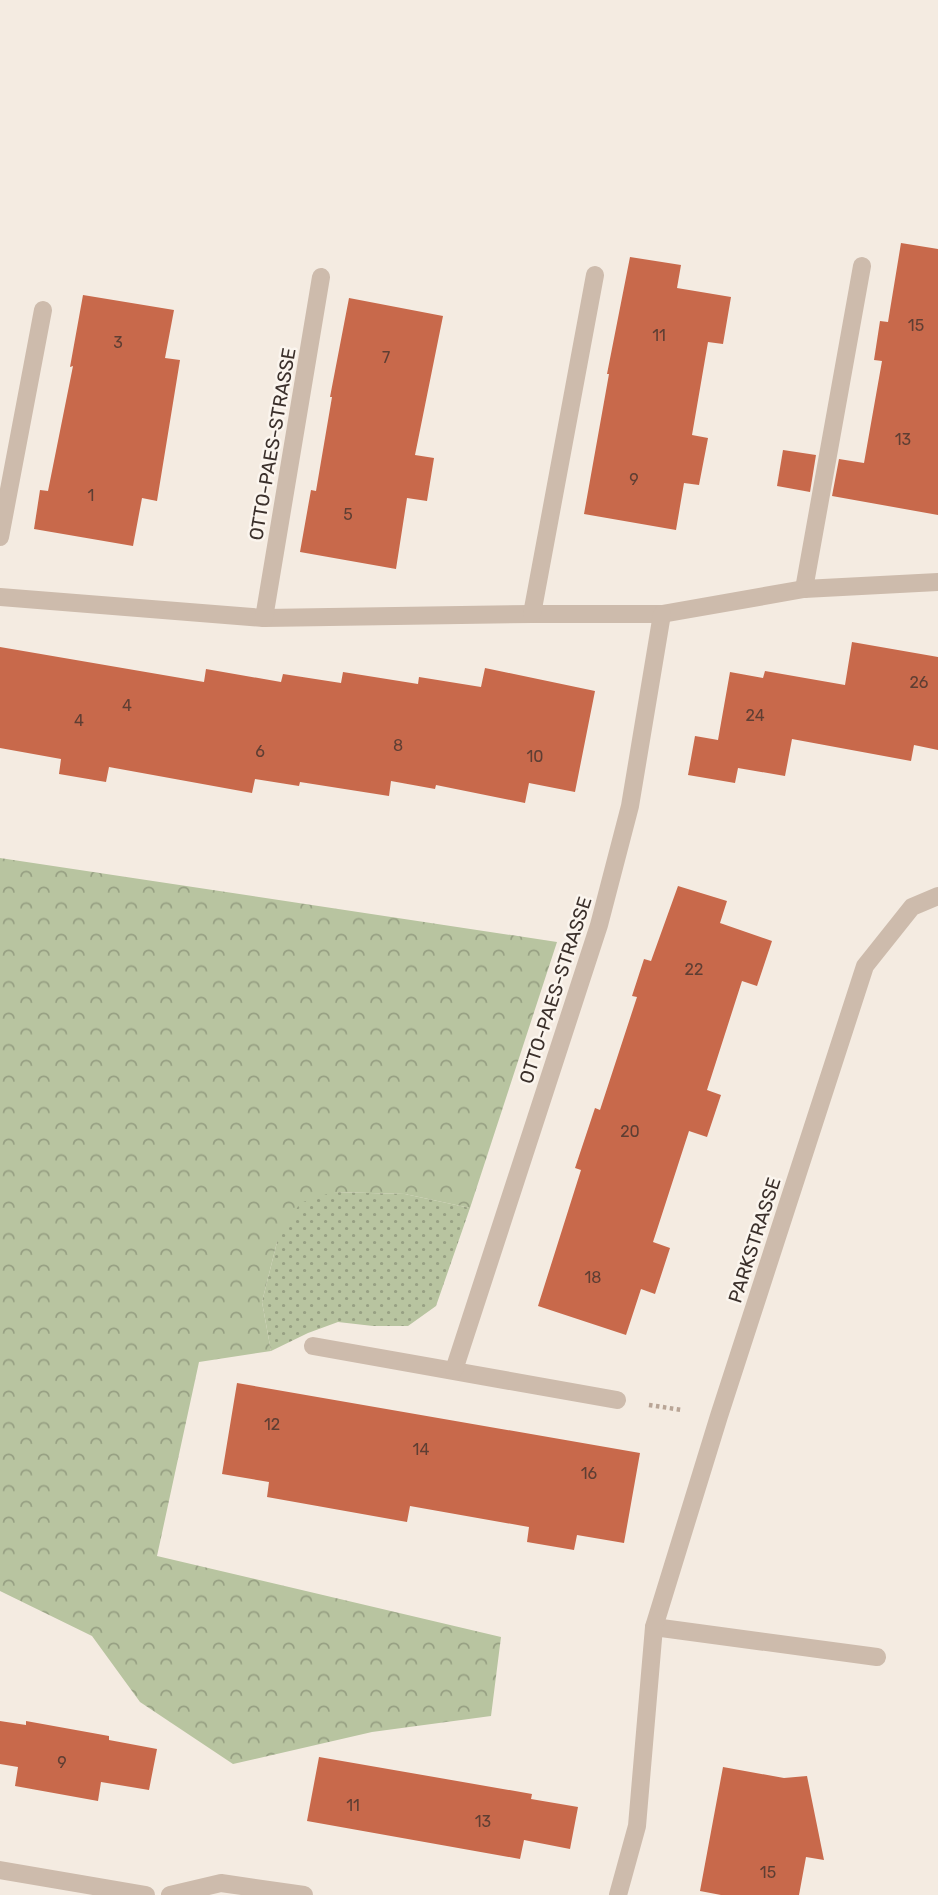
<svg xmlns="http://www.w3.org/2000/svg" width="938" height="1895" viewBox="0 0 938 1895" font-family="Rubik,sans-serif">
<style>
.forest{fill:url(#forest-crowns)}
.park{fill:url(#park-dots)}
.building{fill:#c8694b}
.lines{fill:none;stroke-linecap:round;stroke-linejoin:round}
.path{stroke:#b9a596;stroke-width:4.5;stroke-dasharray:3.5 3.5;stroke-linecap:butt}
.minor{stroke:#cdbbac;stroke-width:18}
.labels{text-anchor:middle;stroke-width:5;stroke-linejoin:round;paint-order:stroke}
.number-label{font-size:16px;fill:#5e3e33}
.street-label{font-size:19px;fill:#3b302b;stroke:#fbf5ee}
</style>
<defs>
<pattern id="forest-crowns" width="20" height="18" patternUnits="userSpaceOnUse" patternTransform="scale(1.75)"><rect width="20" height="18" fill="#b8c4a0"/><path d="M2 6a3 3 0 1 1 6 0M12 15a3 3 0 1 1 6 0" fill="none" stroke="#97a083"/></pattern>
<pattern id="park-dots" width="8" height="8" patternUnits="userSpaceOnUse" patternTransform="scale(1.75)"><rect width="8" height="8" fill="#b8c4a0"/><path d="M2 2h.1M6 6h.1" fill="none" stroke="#97a083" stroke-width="1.8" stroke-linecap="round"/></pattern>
</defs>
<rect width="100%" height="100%" fill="#f4ebe1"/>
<path class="forest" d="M 0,858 L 557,942 L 470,1208 L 405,1194 L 334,1192 L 277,1242 L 262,1302 L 271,1351 L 199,1362 L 157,1556 L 501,1637 L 491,1716 L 372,1732 L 233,1764 L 140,1702 L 92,1636 L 0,1591 Z"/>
<path class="park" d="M 333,1192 L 405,1194 L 470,1208 L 436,1306 L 408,1326 L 373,1326 L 338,1322 L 308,1333 L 271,1351 L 262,1302 L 277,1242 L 300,1203 Z"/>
<g class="building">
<path d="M 901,243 L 938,249 L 938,515 L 832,496 L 839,459 L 864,463 L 882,361 L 874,360 L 880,321 L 888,322 Z"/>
<path d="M 630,257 L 681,265 L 677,288 L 731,297 L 723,344 L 708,342 L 692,435 L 708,438 L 699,485 L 684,483 L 676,530 L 584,514 L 609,374 L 607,374 Z"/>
<path d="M 83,295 L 174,310 L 165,358 L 180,360 L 157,501 L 142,498 L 133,546 L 34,529 L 40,490 L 48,491 L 73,366 L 70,367 Z"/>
<path d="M 349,298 L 443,316 L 415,455 L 434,458 L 427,501 L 407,498 L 396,569 L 300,552 L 311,490 L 316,491 L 332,397 L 330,397 Z"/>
<path d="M 783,450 L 816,455 L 810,492 L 777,486 Z"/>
<path d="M 852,642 L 938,657 L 938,750 L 914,745 L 911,761 L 792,739 L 785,776 L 738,768 L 735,783 L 688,775 L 695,736 L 718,740 L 730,672 L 763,678 L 765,671 L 845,685 Z"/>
<path d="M 0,647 L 204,682 L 206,669 L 281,682 L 283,674 L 341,683 L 343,672 L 418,684 L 419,677 L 481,687 L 485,668 L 595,691 L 575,792 L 529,783 L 525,803 L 436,785 L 435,789 L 391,781 L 389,796 L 300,782 L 299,786 L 255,779 L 252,793 L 109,767 L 106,782 L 59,774 L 61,759 L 0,748 Z"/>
<path d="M 678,886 L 727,901 L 720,923 L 772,941 L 757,986 L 742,981 L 707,1090 L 721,1095 L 707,1137 L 689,1131 L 653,1242 L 670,1248 L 655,1294 L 641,1289 L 626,1335 L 538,1306 L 581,1170 L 575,1168 L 595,1108 L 600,1110 L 637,997 L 632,996 L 644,959 L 651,961 Z"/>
<path d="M 237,1383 L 640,1453 L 624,1543 L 577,1535 L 574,1550 L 527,1542 L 529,1527 L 410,1506 L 407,1522 L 267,1497 L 269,1482 L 222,1474 Z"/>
<path d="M 0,1721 L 26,1725 L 26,1721 L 109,1736 L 109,1740 L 157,1749 L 149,1790 L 101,1782 L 98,1801 L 15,1786 L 18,1767 L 0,1764 Z"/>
<path d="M 319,1757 L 532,1794 L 531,1799 L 578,1807 L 570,1849 L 524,1840 L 520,1859 L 307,1821 Z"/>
<path d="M 723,1767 L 784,1778 L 807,1776 L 824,1860 L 806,1857 L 799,1895 L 721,1895 L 700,1891 Z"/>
</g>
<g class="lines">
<path class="path" d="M 649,1405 L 682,1410"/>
<g class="minor">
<path d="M 0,537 L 43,310"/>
<path d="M 804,589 L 862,266"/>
<path d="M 0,597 L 264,618 L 532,614 L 662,614 L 804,589 L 938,582"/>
<path d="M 532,614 L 595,275"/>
<path d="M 264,618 L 321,277"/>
<path d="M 313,1346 L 617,1400"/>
<path d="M 454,1370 L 599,925 L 630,806 L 662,614"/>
<path d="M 654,1627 L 877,1657"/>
<path d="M 0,1870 L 146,1895"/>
<path d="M 170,1895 L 221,1883 L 304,1895"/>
<path d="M 618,1895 L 637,1826 L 654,1627 L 719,1416 L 865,966 L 912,907 L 938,896"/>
</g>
</g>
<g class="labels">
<g class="number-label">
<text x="916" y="331">15</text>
<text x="659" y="341">11</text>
<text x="118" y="348">3</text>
<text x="386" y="363">7</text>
<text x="903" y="445">13</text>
<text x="634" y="485">9</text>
<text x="91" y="501">1</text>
<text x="348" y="520">5</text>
<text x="919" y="688">26</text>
<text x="127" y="711">4</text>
<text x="755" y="721">24</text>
<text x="79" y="726">4</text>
<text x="398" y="751">8</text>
<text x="260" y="757">6</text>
<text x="535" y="762">10</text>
<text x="694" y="975">22</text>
<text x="630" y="1137">20</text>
<text x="593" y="1283">18</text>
<text x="272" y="1430">12</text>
<text x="421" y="1455">14</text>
<text x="589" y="1479">16</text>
<text x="62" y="1768">9</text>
<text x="353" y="1811">11</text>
<text x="483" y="1827">13</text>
<text x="768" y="1878">15</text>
</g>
<g class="street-label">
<text transform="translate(272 444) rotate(-80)" y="7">OTTO-PAES-STRASSE</text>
<text transform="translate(555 990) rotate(-72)" y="7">OTTO-PAES-STRASSE</text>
<text transform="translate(754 1240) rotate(-72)" y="7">PARKSTRASSE</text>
</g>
</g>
</svg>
